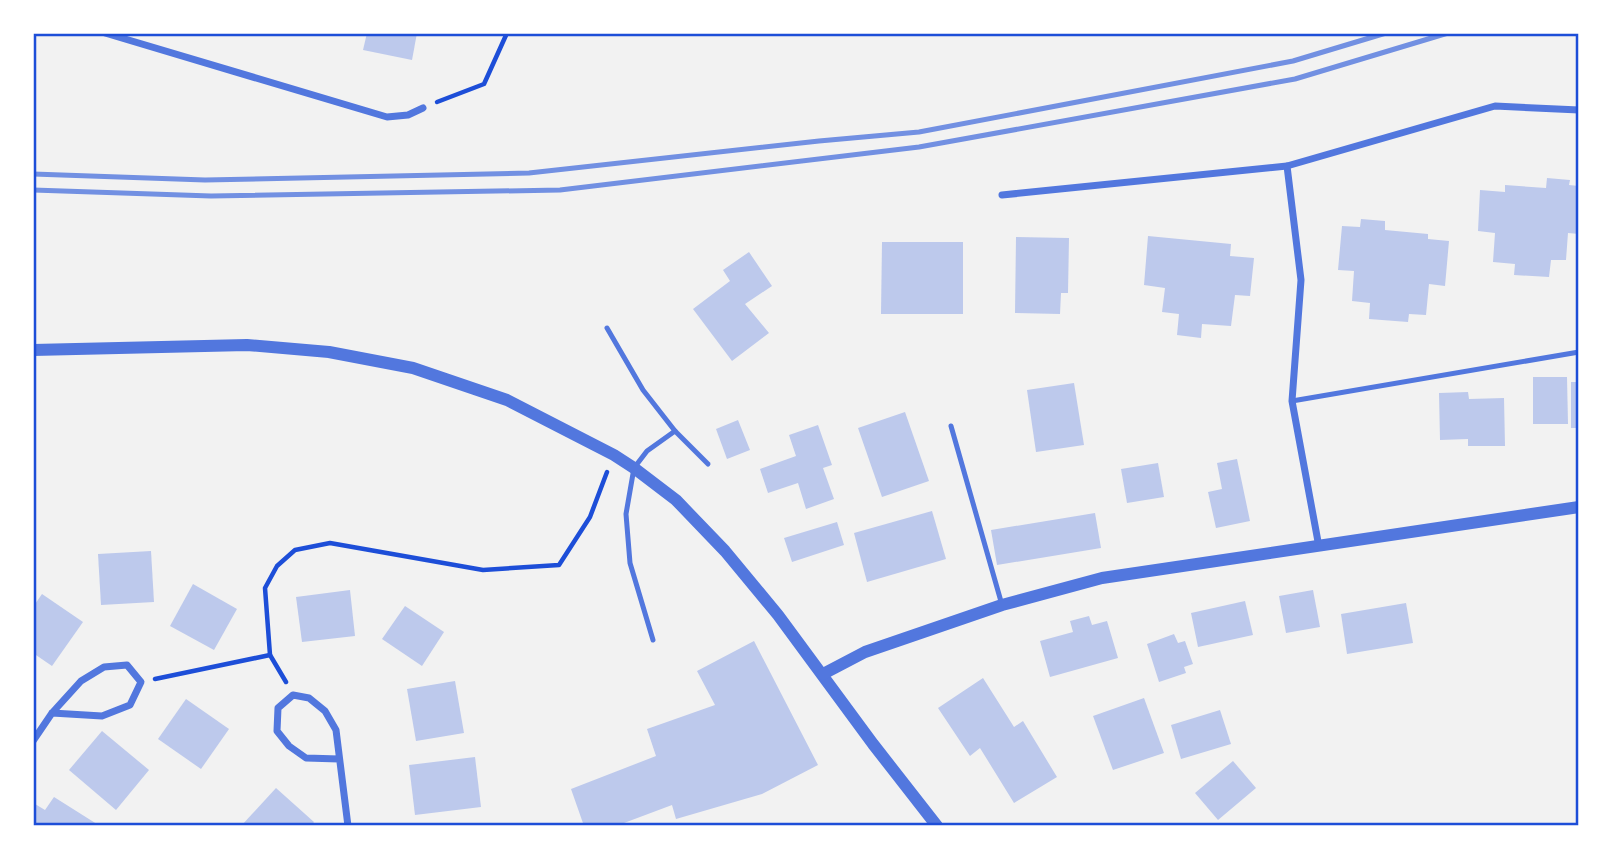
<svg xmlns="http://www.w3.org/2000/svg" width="1612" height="859" viewBox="0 0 1612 859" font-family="'Alegreya Sans',sans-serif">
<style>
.building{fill:#bdc9ec}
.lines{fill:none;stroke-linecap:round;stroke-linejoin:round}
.path{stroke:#1d4ed8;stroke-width:4.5}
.service{stroke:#5277de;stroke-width:5}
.minor{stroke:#5277de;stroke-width:7}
.tertiary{stroke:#5277de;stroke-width:12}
.rail{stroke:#7290e2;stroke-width:5}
.neatline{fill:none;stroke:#1d4ed8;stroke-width:2.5}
</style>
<rect width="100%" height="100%" fill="#f2f2f2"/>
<g class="building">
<path d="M 367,33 L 417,33 L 412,60 L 363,50 Z"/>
<path d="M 1547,178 L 1570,180 L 1569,185 L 1579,186 L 1579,234 L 1568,233 L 1566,260 L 1551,260 L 1549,277 L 1514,275 L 1515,264 L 1493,262 L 1495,233 L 1478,231 L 1480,190 L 1505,192 L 1505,185 L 1546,188 Z"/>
<path d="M 1361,219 L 1385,221 L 1385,230 L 1428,234 L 1428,239 L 1449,241 L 1445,286 L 1429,284 L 1426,315 L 1409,314 L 1408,322 L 1369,319 L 1370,303 L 1352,301 L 1354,271 L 1338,270 L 1342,226 L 1360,227 Z"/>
<path d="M 1148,236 L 1231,244 L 1230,256 L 1254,258 L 1250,296 L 1235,295 L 1231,326 L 1202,324 L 1201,338 L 1177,335 L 1179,314 L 1162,312 L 1165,288 L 1144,285 Z"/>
<path d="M 1016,237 L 1069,238 L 1068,293 L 1061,293 L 1060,314 L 1015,313 Z"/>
<path d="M 882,242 L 963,242 L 963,314 L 881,314 Z"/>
<path d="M 749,252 L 772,286 L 745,304 L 769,333 L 732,361 L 693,309 L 730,281 L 723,270 Z"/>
<path d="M 1533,377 L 1567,377 L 1568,424 L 1533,424 Z"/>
<rect x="1571" y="382" width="8" height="46"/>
<path d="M 1074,383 L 1084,445 L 1036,452 L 1027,390 Z"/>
<path d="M 1468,392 L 1469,399 L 1504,398 L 1505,446 L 1468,446 L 1468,439 L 1440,440 L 1439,393 Z"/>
<path d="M 905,412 L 929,481 L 882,497 L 858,428 Z"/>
<path d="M 738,420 L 750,450 L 727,459 L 716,429 Z"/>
<path d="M 818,425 L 832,465 L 823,468 L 834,499 L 806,509 L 798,483 L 768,493 L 760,469 L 796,456 L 789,435 Z"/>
<path d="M 1237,459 L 1250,521 L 1216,528 L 1208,492 L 1222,489 L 1217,463 Z"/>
<path d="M 1158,463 L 1164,497 L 1127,503 L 1121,469 Z"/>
<path d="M 932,511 L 946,559 L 867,582 L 854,533 Z"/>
<path d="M 1095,513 L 1101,548 L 997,565 L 991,530 Z"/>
<path d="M 837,522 L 844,545 L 792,562 L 784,538 Z"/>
<path d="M 151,551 L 154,602 L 101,605 L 98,554 Z"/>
<path d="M 193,584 L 237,609 L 214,650 L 170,626 Z"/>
<path d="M 350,590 L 355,636 L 302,642 L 296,597 Z"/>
<path d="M 1313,590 L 1320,627 L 1286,633 L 1279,596 Z"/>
<path d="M 42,594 L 83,622 L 52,666 L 33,653 L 33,607 Z"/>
<path d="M 1245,601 L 1253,635 L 1198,647 L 1191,613 Z"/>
<path d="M 1406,603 L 1413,643 L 1347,654 L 1341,614 Z"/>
<path d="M 405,606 L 444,632 L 422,666 L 382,639 Z"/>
<path d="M 1089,616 L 1092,625 L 1107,621 L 1118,658 L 1050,677 L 1040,641 L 1073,632 L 1070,621 Z"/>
<path d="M 1174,634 L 1178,643 L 1185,641 L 1193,664 L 1184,667 L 1186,673 L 1159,682 L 1147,644 Z"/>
<path d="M 754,641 L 818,765 L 762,794 L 676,819 L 672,805 L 616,826 L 584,826 L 571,789 L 656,756 L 647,729 L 715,705 L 697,671 Z"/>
<path d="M 983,678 L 1014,727 L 1023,721 L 1057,777 L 1014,803 L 980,748 L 970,756 L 938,708 Z"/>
<path d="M 455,681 L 464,733 L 416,741 L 407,689 Z"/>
<path d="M 1144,698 L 1164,753 L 1113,770 L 1093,716 Z"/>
<path d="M 186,699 L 229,729 L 201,769 L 158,739 Z"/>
<path d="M 1220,710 L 1231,744 L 1181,759 L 1171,725 Z"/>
<path d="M 102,731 L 149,770 L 116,810 L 69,770 Z"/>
<path d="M 475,757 L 481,807 L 415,815 L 409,765 Z"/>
<path d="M 1233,761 L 1256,788 L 1218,820 L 1195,793 Z"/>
<path d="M 276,788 L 314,822 L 311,826 L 241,826 Z"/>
<path d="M 54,797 L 100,826 L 33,826 L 33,807 L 35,804 L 45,810 Z"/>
</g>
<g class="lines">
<g class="path">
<path d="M 437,102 L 484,84 L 507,33"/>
<path d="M 270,655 L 265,588 L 277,566 L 295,550 L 330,543 L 483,570 L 559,565 L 590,517 L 607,472"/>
<path d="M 155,679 L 270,655 L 286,682"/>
</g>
<g class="service">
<path d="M 607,328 L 643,390 L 675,431 L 647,451 L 634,468 L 626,514 L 630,563 L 653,640"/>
<path d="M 1292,401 L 1579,352"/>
<path d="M 951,426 L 1002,605"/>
<path d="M 675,431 L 708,464"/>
</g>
<g class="minor">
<path d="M 105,33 L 387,117 L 408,115 L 423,108"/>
<path d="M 1002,195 L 1287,166"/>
<path d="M 1319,547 L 1292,401 L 1301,280 L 1287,166 L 1495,106 L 1579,110"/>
<path d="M 33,741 L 52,713 L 81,681 L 104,667 L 127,665 L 141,682 L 130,705 L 102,716 L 52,713"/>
<path d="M 339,759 L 306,758 L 289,746 L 277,731 L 278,708 L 293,695 L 309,698 L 325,711 L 336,730 L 348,826"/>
</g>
<g class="tertiary">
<path d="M 33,350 L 247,345 L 329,352 L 413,368 L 507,400 L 614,455 L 634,468 L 676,500 L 725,551 L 778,615 L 873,744 L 937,826"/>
<path d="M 823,674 L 865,652 L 1002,605 L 1102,578 L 1579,507"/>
</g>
<g class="rail">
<path d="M 33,174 L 205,180 L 529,173 L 819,141 L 919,132 L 1293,61 L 1386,33"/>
<path d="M 33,190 L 211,196 L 560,190 L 919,147 L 1295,79 L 1448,33"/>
</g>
</g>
<rect width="1612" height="859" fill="none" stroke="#ffffff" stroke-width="70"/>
<rect x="35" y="35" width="1542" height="789" class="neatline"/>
</svg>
